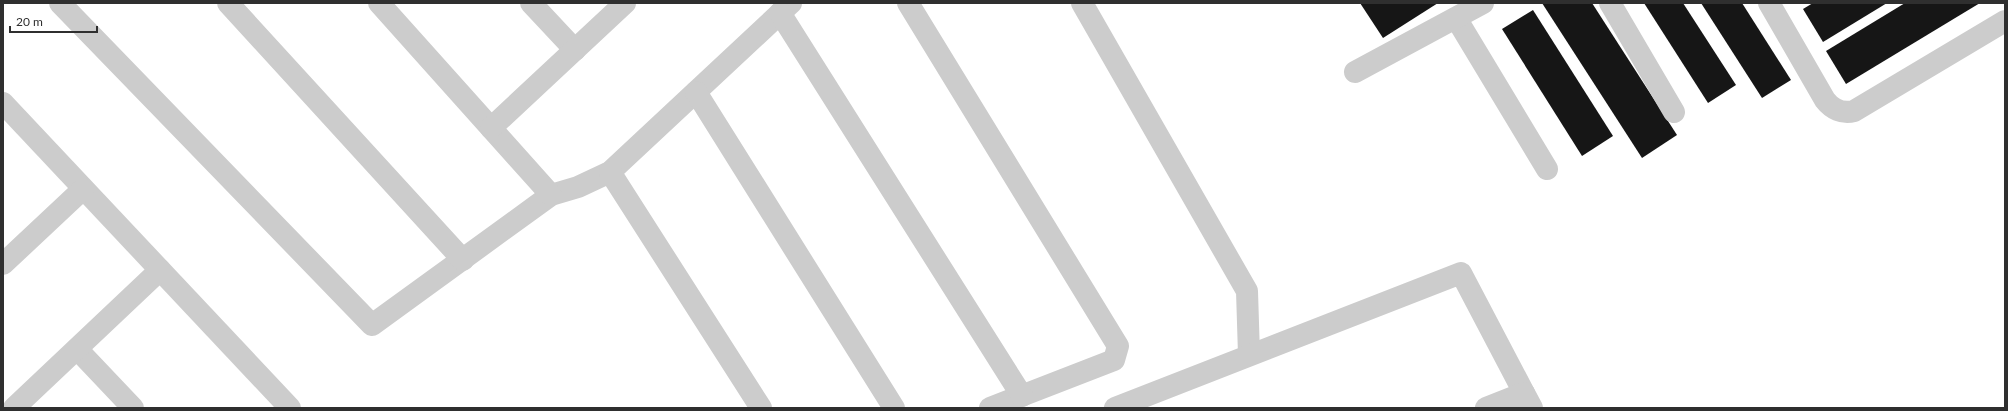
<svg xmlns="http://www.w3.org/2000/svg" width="2008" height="411" viewBox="0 0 2008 411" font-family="Lato,sans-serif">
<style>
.building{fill:#161616}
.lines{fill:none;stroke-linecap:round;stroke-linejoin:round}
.minor{stroke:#ccc;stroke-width:22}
</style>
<rect width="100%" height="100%" fill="#fff"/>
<g class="building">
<path d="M 1360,3 L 1438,3 L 1383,38 Z"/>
<path d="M 1542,3 L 1592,3 L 1677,135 L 1642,158 Z"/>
<path d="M 1644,3 L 1683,3 L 1736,85 L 1708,103 Z"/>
<path d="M 1701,3 L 1742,3 L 1791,80 L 1762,98 Z"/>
<path d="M 1813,3 L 1887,3 L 1823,42 L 1803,9 Z"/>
<path d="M 1905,3 L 1980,3 L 1846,84 L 1826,51 Z"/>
<path d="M 1533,10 L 1613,136 L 1582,156 L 1502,29 Z"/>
</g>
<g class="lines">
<g class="minor">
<path d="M 60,3 L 372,325 L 551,195 L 578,187 L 610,172 L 791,3"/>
<path d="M 228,3 L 463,260"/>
<path d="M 379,3 L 551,195"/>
<path d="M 531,3 L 575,50"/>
<path d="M 908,3 L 1118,346 L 1114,360 L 990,408"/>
<path d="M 1082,3 L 1247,291 L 1249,355"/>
<path d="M 1610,3 L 1674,112"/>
<path d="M 1769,3 L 1825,100 C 1832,109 1842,114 1854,111 L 2005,21"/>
<path d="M 780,13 L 1022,396"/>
<path d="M 1456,18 L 1547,169"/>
<path d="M 1355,72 L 1483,3"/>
<path d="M 696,92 L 894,408"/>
<path d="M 3,103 L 290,408"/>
<path d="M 491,128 L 625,3"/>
<path d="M 610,172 L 761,408"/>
<path d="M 3,264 L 83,189"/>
<path d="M 77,349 L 133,408"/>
<path d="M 14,408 L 160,270"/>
<path d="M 1115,408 L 1461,273 L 1524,393"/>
<path d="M 1486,408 L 1524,393 L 1532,408"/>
</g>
</g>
<rect width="2008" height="411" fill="none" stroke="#2f2f2f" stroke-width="8"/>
<path d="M10 26v6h87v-6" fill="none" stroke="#2f2f2f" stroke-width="2"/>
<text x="16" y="26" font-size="12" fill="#2f2f2f" stroke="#ffffff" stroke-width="3" paint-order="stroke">20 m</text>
</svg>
